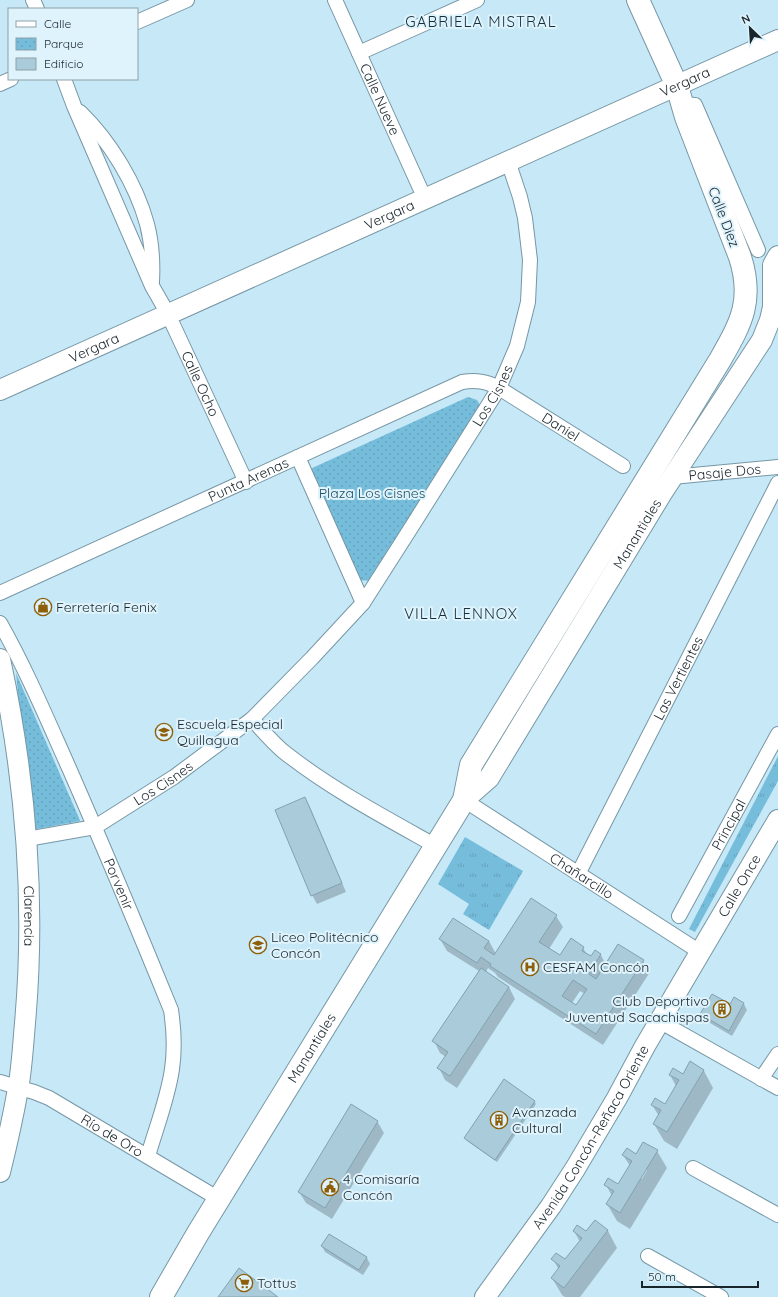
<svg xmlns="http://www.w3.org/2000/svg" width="778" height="1297" viewBox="0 0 778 1297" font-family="Quicksand,sans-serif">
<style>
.grass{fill:url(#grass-tufts)}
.park{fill:url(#park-dots)}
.shadow{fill:#0003;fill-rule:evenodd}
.building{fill:#aacbda;stroke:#82a2b0;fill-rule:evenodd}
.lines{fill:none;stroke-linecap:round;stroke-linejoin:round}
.street-casing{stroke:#7797a5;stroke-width:16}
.secondary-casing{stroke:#7797a5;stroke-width:22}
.primary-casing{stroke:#7797a5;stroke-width:24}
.street{stroke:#fff;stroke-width:14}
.secondary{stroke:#fff;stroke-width:20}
.primary{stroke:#fff;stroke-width:22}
.labels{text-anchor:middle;stroke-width:4;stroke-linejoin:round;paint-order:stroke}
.street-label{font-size:14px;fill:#18252b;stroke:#dff3fc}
.park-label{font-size:14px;fill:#234e5f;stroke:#dff3fc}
.poi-label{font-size:14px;fill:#18252b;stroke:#dff3fc;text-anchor:start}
.neighbourhood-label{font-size:15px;letter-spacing:1px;fill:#14313d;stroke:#dff3fc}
</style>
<defs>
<pattern id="grass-tufts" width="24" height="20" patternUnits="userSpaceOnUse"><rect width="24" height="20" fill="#75bddb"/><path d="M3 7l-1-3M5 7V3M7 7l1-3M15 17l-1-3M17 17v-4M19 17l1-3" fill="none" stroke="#64a2bc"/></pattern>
<pattern id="park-dots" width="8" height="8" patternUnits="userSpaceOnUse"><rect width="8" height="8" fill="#75bddb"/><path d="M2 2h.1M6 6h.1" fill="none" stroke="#64a2bc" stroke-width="1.8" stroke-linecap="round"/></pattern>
</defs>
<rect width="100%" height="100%" fill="#c6e8f7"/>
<g class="grass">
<path d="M 778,756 L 778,781 L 695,932 L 689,929 Z"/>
<path d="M 465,837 L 523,871 L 489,930 L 463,914 L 469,904 L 438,884 Z"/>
</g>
<g class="park">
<path d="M 468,397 L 477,400 L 482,408 L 372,581 L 357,580 L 310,469 Z"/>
<path d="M 16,673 L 79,818 L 80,821 L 31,830 Z"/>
</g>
<g class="shadow">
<path d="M 305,799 L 310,807 L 346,892 L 317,904 L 312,895 Z"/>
<path d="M 556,916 L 563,927 L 549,949 L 560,957 L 583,948 L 588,956 L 591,958 L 595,952 L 601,955 L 606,965 L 643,961 L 650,972 L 603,1045 L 498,977 L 495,973 L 488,968 L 486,972 L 509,987 L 515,999 L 457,1088 L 445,1080 L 439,1068 L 446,1057 L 440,1053 L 434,1041 L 479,971 L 447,951 L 440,939 L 489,941 L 496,954 ZM 580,991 L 585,994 L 577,1007 L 572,1003 Z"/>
<path d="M 734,998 L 744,1004 L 747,1010 L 732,1036 L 705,1020 L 701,1014 L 730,1005 Z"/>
<path d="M 704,1071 L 713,1088 L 677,1149 L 664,1141 L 654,1124 L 659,1116 L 652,1105 L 665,1105 L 676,1086 L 670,1075 L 683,1075 Z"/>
<path d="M 534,1101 L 536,1104 L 497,1162 L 467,1141 L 465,1138 Z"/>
<path d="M 377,1121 L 384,1133 L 332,1219 L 306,1203 L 299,1192 Z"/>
<path d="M 657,1151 L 667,1168 L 630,1229 L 617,1221 L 607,1204 L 612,1196 L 606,1185 L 619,1186 L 630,1166 L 623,1155 L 636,1156 ZM 645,1170 L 647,1170 L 642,1179 L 640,1178 Z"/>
<path d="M 595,1221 L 608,1231 L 617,1248 L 580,1297 L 565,1297 L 562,1295 L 552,1278 L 559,1270 L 553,1259 L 565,1261 L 580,1242 L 574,1231 L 586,1233 Z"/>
<path d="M 329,1235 L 367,1258 L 370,1264 L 363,1275 L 325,1252 L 322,1246 Z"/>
</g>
<g class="building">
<path d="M 305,797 L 342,883 L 311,896 L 275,810 Z"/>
<path d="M 531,898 L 557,915 L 539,942 L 560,955 L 571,938 L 584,947 L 582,951 L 591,956 L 595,950 L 601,954 L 589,974 L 596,979 L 618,944 L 644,960 L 596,1034 L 490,966 L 491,964 L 481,957 L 477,963 L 439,939 L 453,918 L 489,941 L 484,948 L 494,955 ZM 573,980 L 587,989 L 576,1005 L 562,996 Z"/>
<path d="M 481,968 L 509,987 L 450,1076 L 437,1068 L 448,1052 L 432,1041 Z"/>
<path d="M 712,994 L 730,1004 L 734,997 L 744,1003 L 729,1031 L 700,1014 Z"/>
<path d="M 690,1061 L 704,1070 L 667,1132 L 653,1124 L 661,1110 L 651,1105 L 655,1098 L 665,1104 L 679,1080 L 669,1075 L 673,1068 L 683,1074 Z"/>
<path d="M 504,1079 L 535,1101 L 495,1160 L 464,1138 Z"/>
<path d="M 351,1104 L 378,1121 L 325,1208 L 298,1192 Z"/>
<path d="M 643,1142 L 658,1150 L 620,1213 L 606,1204 L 614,1191 L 604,1185 L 608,1178 L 618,1184 L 632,1161 L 622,1155 L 627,1148 L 636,1154 Z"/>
<path d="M 595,1220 L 608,1230 L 564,1288 L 551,1278 L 560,1266 L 551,1259 L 556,1253 L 565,1259 L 582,1238 L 573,1231 L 577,1225 L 586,1231 Z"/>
<path d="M 329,1234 L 367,1257 L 359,1270 L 321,1246 Z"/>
<path d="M 239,1268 L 278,1297 L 218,1297 Z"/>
</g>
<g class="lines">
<defs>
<g id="street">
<path d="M 33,0 L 37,9"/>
<path id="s1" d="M 335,0 L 425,199"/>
<path d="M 137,22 L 187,0"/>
<path d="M 359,53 L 477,0"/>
<path id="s2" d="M 64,79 L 74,106 L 152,286 L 168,314 L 246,482"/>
<path d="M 0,84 L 11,79"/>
<path d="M 681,104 L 695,105 L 758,250"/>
<path d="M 80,112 C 110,141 136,184 147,224 C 152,243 153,263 152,282"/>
<path d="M 298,457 L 363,603"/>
<path id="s3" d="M 672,477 L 778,467"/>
<path id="s4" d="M 0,593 L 462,382 C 476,380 486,381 499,388 L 623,466"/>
<path id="s5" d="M 0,623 C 26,669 47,719 69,768 C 104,848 138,929 171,1010 C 174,1030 175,1049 172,1069 C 168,1098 156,1128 148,1156"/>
<path d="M 252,719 C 262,730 273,743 284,752 C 331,789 384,817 436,846"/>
<path id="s6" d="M 464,800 L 700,952"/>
<path id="s7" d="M 27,839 L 95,827 L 174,777 L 252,719 L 312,658 L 363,603 L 409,531 L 499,388 L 517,346 L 528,302 L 530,260 L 525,218 L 520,197 L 508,161"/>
<path id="s8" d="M 578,874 L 778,483"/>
<path id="s9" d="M 679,916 L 778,734"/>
<path d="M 659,1021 L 778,1088"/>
<path d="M 761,1079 L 778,1054"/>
<path id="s10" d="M 0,1082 L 34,1092 L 49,1098 L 219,1199"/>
<path d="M 693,1168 L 778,1215"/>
<path d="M 648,1256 L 721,1297"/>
</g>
<g id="secondary">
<path id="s11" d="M 0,390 L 778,40"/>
<path id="s12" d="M 0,659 C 26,780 36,899 25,1023 C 23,1045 22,1067 18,1089 C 13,1117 7,1144 0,1172"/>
<path id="s13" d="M 464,800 L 489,778 L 662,493 L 762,340 L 770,320 L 773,307 L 773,265 L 778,256"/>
<path id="s14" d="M 485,1297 L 551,1206 L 575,1169 L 617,1098 L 645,1046 L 778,820"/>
</g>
<g id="primary">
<path id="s15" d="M 161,1297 L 198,1233 L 464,800 L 471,765 L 720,360 C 741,323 754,301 740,257 L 686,117 L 677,86 L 638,0"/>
</g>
</defs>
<use href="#street" class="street-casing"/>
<use href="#secondary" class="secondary-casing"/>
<use href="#primary" class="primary-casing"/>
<use href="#street" class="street"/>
<use href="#secondary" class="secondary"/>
<use href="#primary" class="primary"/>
</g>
<defs>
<symbol id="shop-ring" viewBox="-11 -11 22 22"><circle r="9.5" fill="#dff3fc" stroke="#8e5f08" stroke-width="1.5"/><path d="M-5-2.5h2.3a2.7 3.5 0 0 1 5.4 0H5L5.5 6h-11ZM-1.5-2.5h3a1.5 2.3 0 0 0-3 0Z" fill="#8e5f08"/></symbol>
<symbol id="school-ring" viewBox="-11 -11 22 22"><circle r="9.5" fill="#dff3fc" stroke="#8e5f08" stroke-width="1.5"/><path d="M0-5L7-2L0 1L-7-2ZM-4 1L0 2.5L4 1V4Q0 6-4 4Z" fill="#8e5f08"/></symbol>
<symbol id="hospital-ring" viewBox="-11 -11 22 22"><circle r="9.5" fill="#dff3fc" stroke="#8e5f08" stroke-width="1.5"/><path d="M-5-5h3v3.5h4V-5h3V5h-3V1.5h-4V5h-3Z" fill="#8e5f08"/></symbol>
<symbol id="building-ring" viewBox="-11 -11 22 22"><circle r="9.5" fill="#dff3fc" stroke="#8e5f08" stroke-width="1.5"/><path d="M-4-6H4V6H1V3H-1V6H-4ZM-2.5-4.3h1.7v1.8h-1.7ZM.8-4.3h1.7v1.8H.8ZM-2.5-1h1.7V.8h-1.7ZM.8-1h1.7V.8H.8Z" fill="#8e5f08"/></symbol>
<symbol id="civic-ring" viewBox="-11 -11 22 22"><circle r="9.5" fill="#dff3fc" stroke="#8e5f08" stroke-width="1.5"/><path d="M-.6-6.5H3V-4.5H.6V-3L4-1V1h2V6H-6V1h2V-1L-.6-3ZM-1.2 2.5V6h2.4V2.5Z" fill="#8e5f08"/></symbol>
<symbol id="supermarket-ring" viewBox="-11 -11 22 22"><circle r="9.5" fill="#dff3fc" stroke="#8e5f08" stroke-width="1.5"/><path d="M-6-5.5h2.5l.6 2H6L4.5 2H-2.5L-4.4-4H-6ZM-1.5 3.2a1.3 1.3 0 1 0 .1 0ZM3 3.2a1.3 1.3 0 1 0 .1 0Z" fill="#8e5f08"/></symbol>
</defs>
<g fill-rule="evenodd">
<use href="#shop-ring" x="33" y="597" width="20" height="20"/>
<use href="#school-ring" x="154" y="722" width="20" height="20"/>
<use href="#school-ring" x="248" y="935" width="20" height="20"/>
<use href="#hospital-ring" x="520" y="957" width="20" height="20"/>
<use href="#building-ring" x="712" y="999" width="20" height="20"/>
<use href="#building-ring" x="489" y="1110" width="20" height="20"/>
<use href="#civic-ring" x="320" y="1177" width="20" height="20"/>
<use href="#supermarket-ring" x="234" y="1273" width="20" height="20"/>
</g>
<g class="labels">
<g class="street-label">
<text dy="5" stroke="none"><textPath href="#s11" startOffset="751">Vergara</textPath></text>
<text dy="5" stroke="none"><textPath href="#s1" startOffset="109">Calle Nueve</textPath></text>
<text dy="5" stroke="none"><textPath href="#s11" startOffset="427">Vergara</textPath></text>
<text transform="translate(724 217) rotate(69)" y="5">Calle Diez</text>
<text dy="5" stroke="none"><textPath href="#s11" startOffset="103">Vergara</textPath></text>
<text dy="5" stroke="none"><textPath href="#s2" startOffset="334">Calle Ocho</textPath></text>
<text dy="5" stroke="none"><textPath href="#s7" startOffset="665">Los Cisnes</textPath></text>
<text dy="5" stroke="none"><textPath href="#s4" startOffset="619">Daniel</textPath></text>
<text dy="5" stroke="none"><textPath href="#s3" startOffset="53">Pasaje Dos</textPath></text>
<text dy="5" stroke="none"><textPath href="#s4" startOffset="273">Punta Arenas</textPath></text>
<text dy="5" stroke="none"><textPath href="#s13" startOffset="319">Manantiales</textPath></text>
<text dy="5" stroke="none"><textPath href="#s8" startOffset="220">Las Vertientes</textPath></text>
<text dy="5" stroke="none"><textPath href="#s7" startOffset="150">Los Cisnes</textPath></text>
<text dy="5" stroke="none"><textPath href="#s9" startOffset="104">Principal</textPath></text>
<text dy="5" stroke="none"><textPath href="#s6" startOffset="140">Chañarcillo</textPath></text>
<text dy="5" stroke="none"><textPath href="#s5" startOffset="287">Porvenir</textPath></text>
<text dy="5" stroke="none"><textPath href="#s14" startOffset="484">Calle Once</textPath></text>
<text dy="5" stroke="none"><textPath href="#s12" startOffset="259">Clarencia</textPath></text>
<text dy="5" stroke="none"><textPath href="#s15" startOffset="291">Manantiales</textPath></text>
<text dy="5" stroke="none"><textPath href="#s10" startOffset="125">Río de Oro</textPath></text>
<text dy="5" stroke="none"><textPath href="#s14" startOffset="192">Avenida Concón-Reñaca Oriente</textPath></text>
</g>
<g class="park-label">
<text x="372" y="498">Plaza Los Cisnes</text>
</g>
<g class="poi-label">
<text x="56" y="612">Ferretería Fenix</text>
<text x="177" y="729">Escuela Especial<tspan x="177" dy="16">Quillagua</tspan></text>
<text x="271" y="942">Liceo Politécnico<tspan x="271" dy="16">Concón</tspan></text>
<text x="543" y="972">CESFAM Concón</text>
<text x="709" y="1006" text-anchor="end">Club Deportivo<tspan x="709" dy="16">Juventud Sacachispas</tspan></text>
<text x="512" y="1117">Avanzada<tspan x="512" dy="16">Cultural</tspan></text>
<text x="343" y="1184">4 Comisaría<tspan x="343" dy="16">Concón</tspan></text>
<text x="257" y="1288">Tottus</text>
</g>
<g class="neighbourhood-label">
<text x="481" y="27">GABRIELA MISTRAL</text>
<text x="461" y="619">VILLA LENNOX</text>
</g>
</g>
<rect x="8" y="8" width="130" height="72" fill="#dff3fc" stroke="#8fa1a8"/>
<rect x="16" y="21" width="20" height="6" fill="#ffffff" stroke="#8fa1a8"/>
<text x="44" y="28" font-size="12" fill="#18252b">Calle</text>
<rect x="16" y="38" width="20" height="12" fill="url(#park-dots)" stroke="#8fa1a8"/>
<text x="44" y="48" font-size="12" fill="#18252b">Parque</text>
<rect x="16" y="58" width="20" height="12" fill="#aacbda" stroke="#8fa1a8"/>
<text x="44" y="68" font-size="12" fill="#18252b">Edificio</text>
<g transform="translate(750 28) rotate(335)" stroke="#dff3fc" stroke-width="3" paint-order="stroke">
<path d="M0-3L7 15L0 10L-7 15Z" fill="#18252b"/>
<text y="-6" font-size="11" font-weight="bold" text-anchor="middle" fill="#18252b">N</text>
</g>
<path d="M642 1281v6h116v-6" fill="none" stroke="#18252b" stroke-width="2"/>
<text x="648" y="1281" font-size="12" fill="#18252b" stroke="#dff3fc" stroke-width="3" paint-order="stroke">50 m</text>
</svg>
